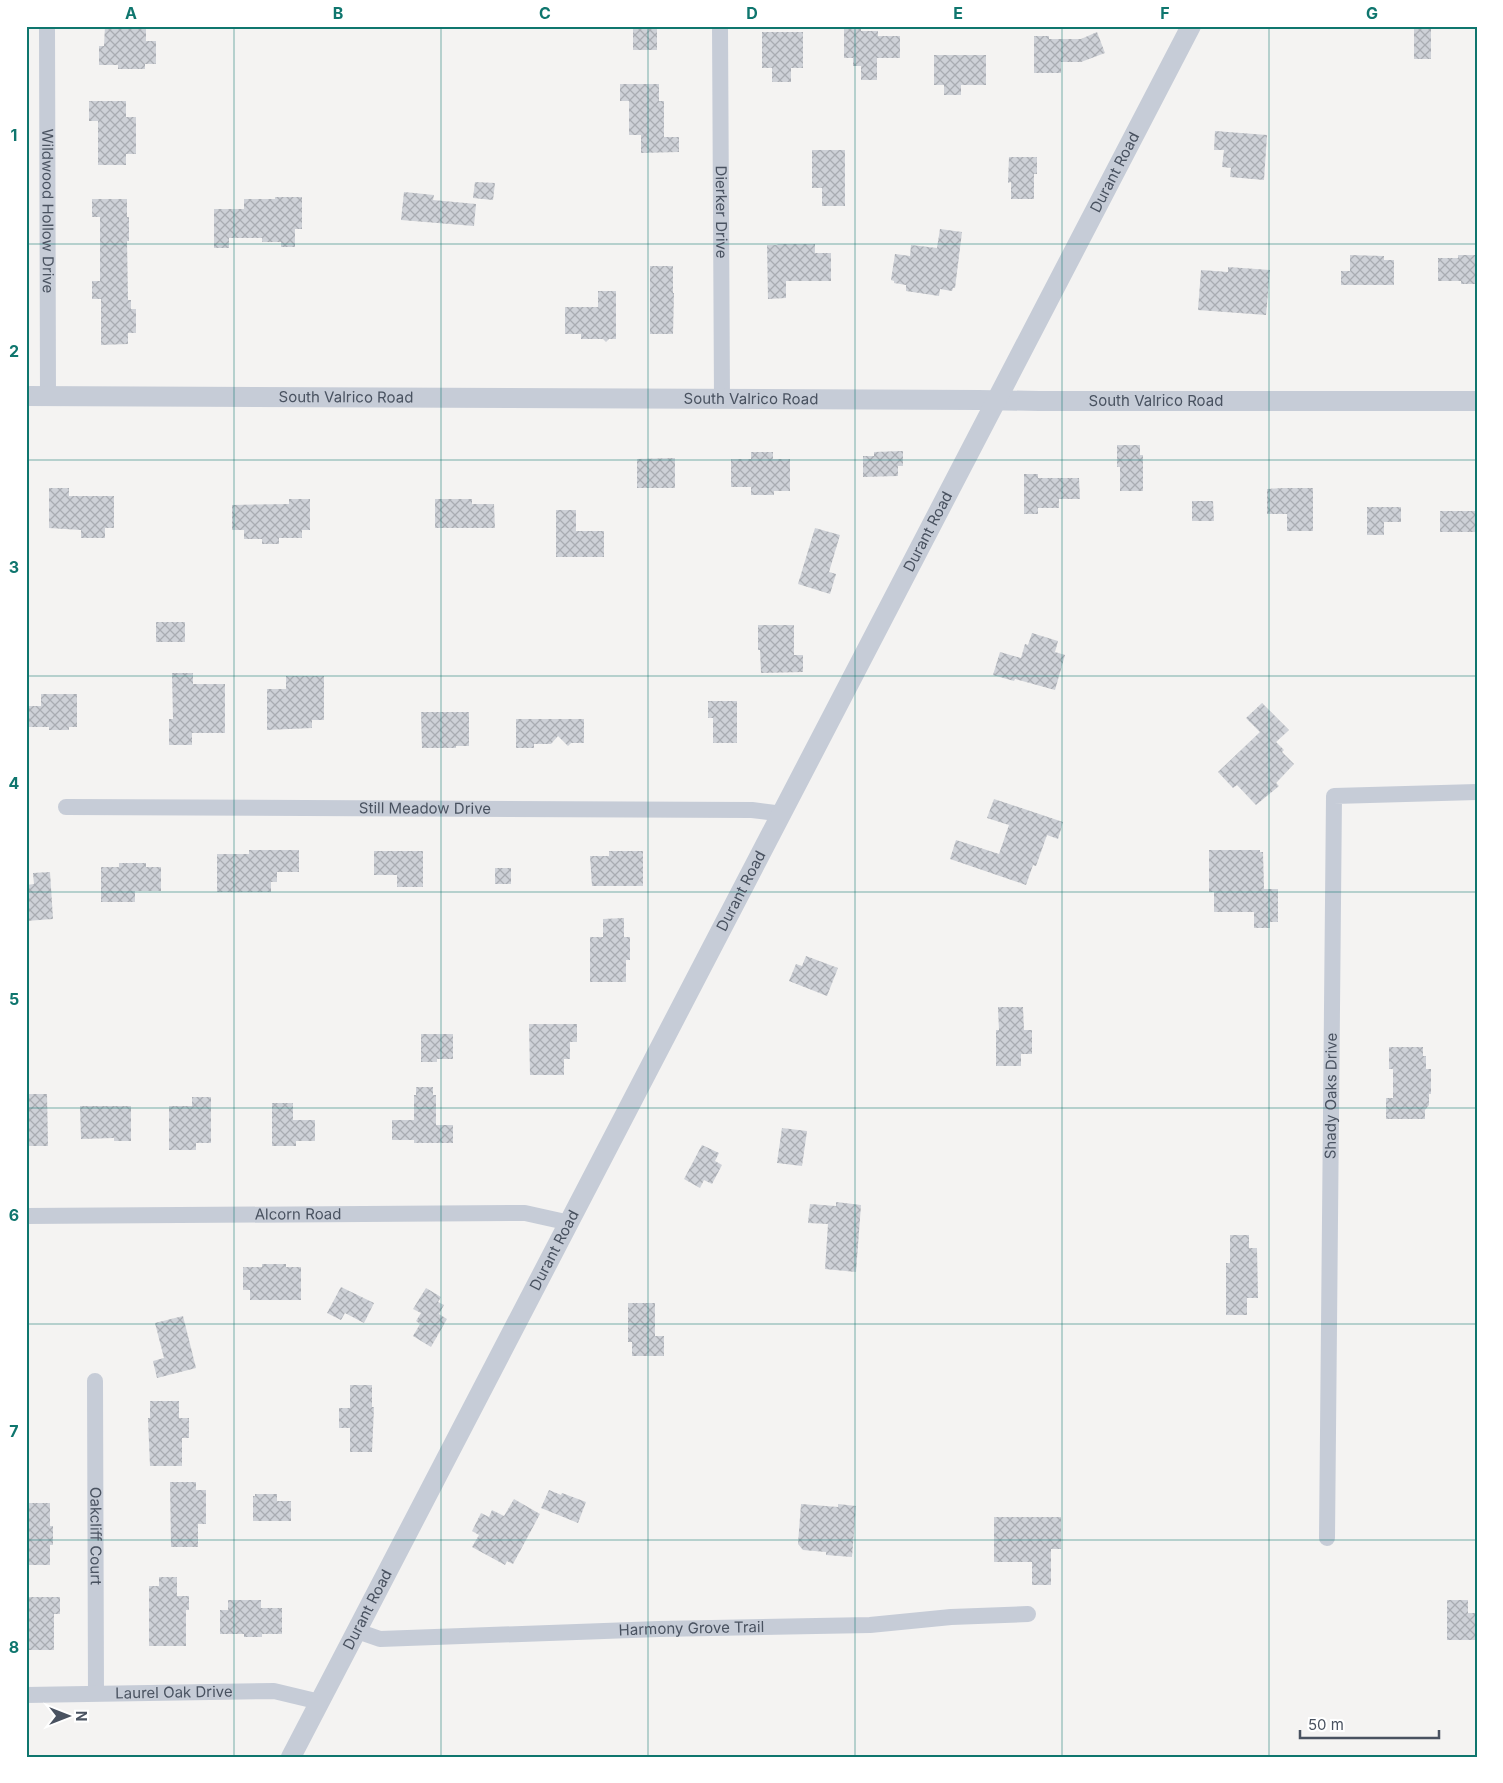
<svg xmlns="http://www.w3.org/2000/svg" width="1503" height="1783" viewBox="0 0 1503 1783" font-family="Inter,sans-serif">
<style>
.building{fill:url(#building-cross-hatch)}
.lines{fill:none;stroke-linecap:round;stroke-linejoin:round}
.minor{stroke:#c6ccd7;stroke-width:16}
.tertiary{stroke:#c6ccd7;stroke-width:20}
.grid{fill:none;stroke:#0f766e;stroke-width:1;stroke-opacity:0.55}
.labels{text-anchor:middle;stroke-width:4.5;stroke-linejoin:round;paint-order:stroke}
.street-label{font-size:15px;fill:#495260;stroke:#fff}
.neatline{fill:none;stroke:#0f766e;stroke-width:2}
.grid-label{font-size:16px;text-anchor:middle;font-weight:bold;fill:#0f766e}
</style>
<defs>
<pattern id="building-cross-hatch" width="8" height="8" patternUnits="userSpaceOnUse" patternTransform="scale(1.25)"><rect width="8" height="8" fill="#ced1d7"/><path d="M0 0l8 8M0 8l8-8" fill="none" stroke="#a9acb2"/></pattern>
</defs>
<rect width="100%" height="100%" fill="#f4f3f2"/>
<g class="building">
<path d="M 105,26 L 129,26 L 129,29 L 146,29 L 146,41 L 156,41 L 156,64 L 145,64 L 145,69 L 118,69 L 118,65 L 99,65 L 99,46 L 104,46 Z"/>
<rect x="633" y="26" width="24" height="24"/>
<path d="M 844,26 L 861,26 L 861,31 L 878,31 L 878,36 L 900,36 L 900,58 L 877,58 L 877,80 L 861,80 L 861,66 L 853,66 L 853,58 L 844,58 Z"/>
<rect x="1414" y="26" width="17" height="33"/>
<path d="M 762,32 L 803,32 L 803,68 L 791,68 L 791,82 L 772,82 L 772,68 L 762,68 Z"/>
<path d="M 1097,32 L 1105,53 L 1081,62 L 1061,62 L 1061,73 L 1034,73 L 1034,36 L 1049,36 L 1049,39 L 1081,39 Z"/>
<path d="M 934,55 L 986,55 L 986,85 L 961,85 L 961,95 L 944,95 L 944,85 L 934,85 Z"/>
<path d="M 620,84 L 659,84 L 659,101 L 664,101 L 664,137 L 679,137 L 679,152 L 641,153 L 641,135 L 629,135 L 629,101 L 620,101 Z"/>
<path d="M 89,101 L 126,101 L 126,117 L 136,117 L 136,154 L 126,154 L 126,165 L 98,165 L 98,121 L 89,121 Z"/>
<path d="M 1215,131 L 1267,135 L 1264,180 L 1230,177 L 1231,168 L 1222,167 L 1224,150 L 1214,150 Z"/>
<path d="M 812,150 L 845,150 L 845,206 L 822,206 L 822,188 L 812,188 Z"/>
<path d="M 1009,157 L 1037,157 L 1037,174 L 1034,174 L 1034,199 L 1011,199 L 1011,182 L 1008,183 Z"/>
<path d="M 475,182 L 495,183 L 493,200 L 473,198 Z"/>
<path d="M 404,192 L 434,195 L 433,200 L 476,204 L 474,226 L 401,220 Z"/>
<path d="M 275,197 L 302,197 L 302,229 L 295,229 L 295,247 L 281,247 L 281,242 L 262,242 L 262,238 L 229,238 L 229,248 L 214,248 L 214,209 L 244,209 L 244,199 L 275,199 Z"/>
<path d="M 92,199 L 127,199 L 127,217 L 129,217 L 129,241 L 127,241 L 128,300 L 131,300 L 131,309 L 136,309 L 136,333 L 128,333 L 128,344 L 101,345 L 101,299 L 92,299 L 92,281 L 100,281 L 100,217 L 92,217 Z"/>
<path d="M 940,229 L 962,232 L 955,288 L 953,288 L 952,291 L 940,289 L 939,296 L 906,291 L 906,285 L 894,283 L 894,281 L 891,280 L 895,254 L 910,256 L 911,245 L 937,248 Z"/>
<path d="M 778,244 L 815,244 L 815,253 L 831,253 L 831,281 L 786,281 L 786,298 L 768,299 L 767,245 L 777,245 Z"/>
<path d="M 1350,255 L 1384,256 L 1384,260 L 1394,260 L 1394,285 L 1341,285 L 1341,271 L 1350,271 Z"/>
<path d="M 1458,255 L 1477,255 L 1477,284 L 1461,284 L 1461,281 L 1438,281 L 1438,258 L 1458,258 Z"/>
<path d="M 650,266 L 673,266 L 673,293 L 674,293 L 673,334 L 650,334 Z"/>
<path d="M 1228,267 L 1270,270 L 1266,315 L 1198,310 L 1201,270 L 1228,272 Z"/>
<path d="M 598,291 L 616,291 L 616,339 L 609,339 L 606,342 L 603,339 L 581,339 L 581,334 L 565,334 L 565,307 L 598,307 Z"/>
<path d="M 1117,445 L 1140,445 L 1140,455 L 1143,455 L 1143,491 L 1120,491 L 1120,467 L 1117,467 Z"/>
<path d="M 903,451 L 903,466 L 898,466 L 898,476 L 863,477 L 863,456 L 874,456 L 874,452 Z"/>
<path d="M 751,452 L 773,452 L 773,459 L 790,459 L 790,491 L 774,491 L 774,495 L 751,495 L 751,487 L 731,487 L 731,459 L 751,459 Z"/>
<path d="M 675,458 L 675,488 L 637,488 L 637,459 Z"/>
<path d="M 1024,474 L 1038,474 L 1038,478 L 1079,478 L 1080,499 L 1059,499 L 1059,508 L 1038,508 L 1038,514 L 1024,514 Z"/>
<path d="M 49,488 L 69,488 L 69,496 L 114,496 L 114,528 L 105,528 L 105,538 L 81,538 L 81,530 L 49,528 Z"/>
<path d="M 1284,488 L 1313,488 L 1313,531 L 1287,531 L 1287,514 L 1267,514 L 1267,489 Z"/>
<path d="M 289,499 L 310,499 L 310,530 L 302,530 L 302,538 L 279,538 L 279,544 L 262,544 L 262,539 L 244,539 L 244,530 L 232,530 L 232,505 L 289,504 Z"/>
<path d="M 435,499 L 472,499 L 472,504 L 494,504 L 495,528 L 435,528 Z"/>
<path d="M 1192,501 L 1213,501 L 1214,521 L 1192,521 Z"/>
<path d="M 1367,507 L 1401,507 L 1401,522 L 1384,522 L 1384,535 L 1367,535 Z"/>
<path d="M 556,510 L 576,510 L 576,531 L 604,531 L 604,557 L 556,557 Z"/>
<rect x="1440" y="511" width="37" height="21"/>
<path d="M 815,528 L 840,535 L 829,572 L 836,574 L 830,594 L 798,584 Z"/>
<rect x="156" y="622" width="29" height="20"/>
<path d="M 758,625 L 794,625 L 794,655 L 803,655 L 803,672 L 761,673 L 760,650 L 758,650 Z"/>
<path d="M 1032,633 L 1058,641 L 1055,652 L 1065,655 L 1055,690 L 1015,679 L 1014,681 L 993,675 L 1000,652 L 1021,658 L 1025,644 L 1028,645 Z"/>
<path d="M 172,673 L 193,673 L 193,684 L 225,684 L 225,733 L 192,733 L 192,745 L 169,745 L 169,719 L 173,719 Z"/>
<path d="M 286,676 L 324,676 L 324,720 L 312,720 L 312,728 L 267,730 L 267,689 L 286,689 Z"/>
<path d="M 41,694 L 77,694 L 77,727 L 69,727 L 69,730 L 49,730 L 49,727 L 27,727 L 27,706 L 41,706 Z"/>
<path d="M 708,701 L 737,701 L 737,743 L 713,743 L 713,718 L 708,718 Z"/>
<path d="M 1262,703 L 1289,730 L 1276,742 L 1284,750 L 1282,752 L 1294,764 L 1276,783 L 1279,786 L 1256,805 L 1237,785 L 1233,788 L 1218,772 L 1260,732 L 1246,718 Z"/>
<path d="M 421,712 L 469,712 L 469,746 L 456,746 L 456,748 L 422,748 Z"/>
<path d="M 516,719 L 584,719 L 584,743 L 571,743 L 568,746 L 558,736 L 551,744 L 534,744 L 534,748 L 516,748 Z"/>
<path d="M 994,799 L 1063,822 L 1058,839 L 1047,835 L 1036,866 L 1033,865 L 1026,885 L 950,859 L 956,840 L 999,854 L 1009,825 L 987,818 Z"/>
<path d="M 249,850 L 299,850 L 299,872 L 277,872 L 277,882 L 271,882 L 271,892 L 217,892 L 217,854 L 249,854 Z"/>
<path d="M 1209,850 L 1260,850 L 1260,852 L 1263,852 L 1264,889 L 1278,889 L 1278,922 L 1270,922 L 1270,928 L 1254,928 L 1254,912 L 1214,912 L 1214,892 L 1209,892 Z"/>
<path d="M 374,851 L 423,851 L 423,887 L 397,887 L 397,875 L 374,875 Z"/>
<path d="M 609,851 L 643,851 L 643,886 L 592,886 L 590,856 L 609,856 Z"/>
<path d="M 119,863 L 146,863 L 146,867 L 161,867 L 161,891 L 135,891 L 135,902 L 101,902 L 101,867 L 119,867 Z"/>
<rect x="495" y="868" width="16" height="16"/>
<path d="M 50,872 L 53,919 L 26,921 L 26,885 L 34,884 L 33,873 Z"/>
<path d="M 624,918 L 624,937 L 630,937 L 630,960 L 626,960 L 626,982 L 590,982 L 590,937 L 603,937 L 603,919 Z"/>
<path d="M 806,956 L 838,968 L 827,996 L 789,981 L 796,964 L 802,966 Z"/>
<path d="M 998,1007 L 1023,1007 L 1024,1030 L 1032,1030 L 1032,1054 L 1021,1054 L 1021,1066 L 996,1066 L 996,1030 L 999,1030 Z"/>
<path d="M 529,1024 L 577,1024 L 577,1042 L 570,1042 L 570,1059 L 564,1059 L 564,1075 L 530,1075 Z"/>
<path d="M 421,1034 L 453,1034 L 453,1059 L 437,1059 L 437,1062 L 421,1062 Z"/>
<path d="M 1389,1047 L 1423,1047 L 1423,1056 L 1426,1056 L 1426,1069 L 1431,1069 L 1431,1094 L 1429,1094 L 1429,1105 L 1425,1110 L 1425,1119 L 1386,1119 L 1386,1098 L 1393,1098 L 1393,1069 L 1389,1069 Z"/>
<path d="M 416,1087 L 433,1087 L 433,1095 L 436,1095 L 436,1125 L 453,1125 L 453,1143 L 414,1143 L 414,1140 L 392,1140 L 392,1120 L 414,1120 L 414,1095 L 416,1095 Z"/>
<path d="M 26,1094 L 47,1094 L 48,1146 L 26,1146 Z"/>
<path d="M 192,1097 L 211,1097 L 211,1143 L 196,1143 L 196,1150 L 169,1150 L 169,1106 L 192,1106 Z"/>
<path d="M 272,1103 L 293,1103 L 293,1120 L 315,1120 L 315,1141 L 296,1141 L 296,1146 L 272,1146 Z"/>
<path d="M 80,1106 L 131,1106 L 131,1141 L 114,1141 L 114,1138 L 81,1139 Z"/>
<path d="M 782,1128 L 807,1131 L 802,1166 L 777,1163 Z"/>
<path d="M 702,1145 L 719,1153 L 715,1161 L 722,1165 L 712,1184 L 704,1180 L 700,1188 L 684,1179 Z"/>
<path d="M 836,1202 L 861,1205 L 856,1272 L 825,1269 L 828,1224 L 808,1223 L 810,1204 L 836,1206 Z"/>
<path d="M 1230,1235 L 1249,1235 L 1249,1248 L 1257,1248 L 1258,1298 L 1247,1298 L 1247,1315 L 1226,1315 L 1226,1263 L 1230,1263 Z"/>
<path d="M 262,1264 L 286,1264 L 286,1267 L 301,1267 L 301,1300 L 250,1300 L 250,1290 L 243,1290 L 243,1267 L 262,1267 Z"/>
<path d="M 341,1287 L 374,1303 L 364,1323 L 345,1313 L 341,1320 L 327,1313 Z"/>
<path d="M 426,1288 L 441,1297 L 438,1302 L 444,1305 L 439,1314 L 447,1319 L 431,1347 L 413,1336 L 420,1324 L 416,1321 L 421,1313 L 413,1309 Z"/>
<path d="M 628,1303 L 655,1303 L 655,1336 L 664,1336 L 664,1356 L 632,1356 L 632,1342 L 628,1342 Z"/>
<path d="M 183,1316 L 196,1368 L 157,1378 L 153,1361 L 164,1358 L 155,1323 Z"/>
<path d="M 350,1385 L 372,1385 L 372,1407 L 374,1407 L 372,1452 L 350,1452 L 350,1428 L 339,1428 L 339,1408 L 350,1408 Z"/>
<path d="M 150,1401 L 179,1401 L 179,1418 L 189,1418 L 189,1438 L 182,1438 L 182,1466 L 150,1466 L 148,1418 L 150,1418 Z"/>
<path d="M 170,1482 L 196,1482 L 196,1490 L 206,1490 L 206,1524 L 198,1524 L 198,1547 L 171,1547 Z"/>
<path d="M 549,1490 L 561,1495 L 562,1493 L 586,1502 L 578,1523 L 541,1508 Z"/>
<path d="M 255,1494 L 277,1494 L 277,1501 L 291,1501 L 291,1521 L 253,1521 L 253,1496 L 255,1496 Z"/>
<path d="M 514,1499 L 540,1514 L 513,1564 L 507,1561 L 505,1565 L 472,1547 L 479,1535 L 472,1531 L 481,1513 L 489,1517 L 492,1510 L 504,1516 Z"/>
<path d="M 26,1503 L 50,1503 L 50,1526 L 53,1526 L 53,1545 L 50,1545 L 50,1565 L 26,1565 Z"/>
<path d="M 801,1504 L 838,1507 L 838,1504 L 856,1506 L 852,1557 L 826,1555 L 826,1552 L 803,1550 L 798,1544 Z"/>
<path d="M 994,1517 L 1061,1517 L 1061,1549 L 1051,1549 L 1051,1585 L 1032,1585 L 1032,1562 L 994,1562 Z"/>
<path d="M 159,1577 L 177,1577 L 177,1596 L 189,1596 L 189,1610 L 186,1610 L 186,1646 L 149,1646 L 149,1586 L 159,1586 Z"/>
<path d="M 26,1597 L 60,1597 L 60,1614 L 54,1614 L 54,1650 L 26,1650 Z"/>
<path d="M 228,1600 L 261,1600 L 261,1608 L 282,1608 L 282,1634 L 262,1634 L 262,1637 L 244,1637 L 244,1634 L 220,1634 L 220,1610 L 228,1610 Z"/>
<path d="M 1447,1600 L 1468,1600 L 1468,1613 L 1477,1613 L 1477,1640 L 1447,1640 Z"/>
</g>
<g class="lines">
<g class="minor">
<path id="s1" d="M 47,26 L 48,395"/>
<path id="s2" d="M 720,26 L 722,399"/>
<path id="s3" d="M 66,807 L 752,810 L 783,814"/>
<path id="s4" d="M 26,1216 L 525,1213 L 570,1223"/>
<path id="s5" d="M 95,1381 L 96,1693"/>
<path id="s6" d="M 1327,1538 L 1334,796 L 1477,792"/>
<path id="s7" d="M 357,1631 L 380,1639 L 659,1629 L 870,1625 L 951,1617 L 1028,1614"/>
<path id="s8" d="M 26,1695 L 274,1691 L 320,1702"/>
</g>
<g class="tertiary">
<path id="s9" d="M 26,396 L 979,400 L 1039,401 L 1477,401"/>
<path id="s10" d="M 291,1757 L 1191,26"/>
</g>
</g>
<path class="grid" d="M 234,26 L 234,1757M 441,26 L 441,1757M 648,26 L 648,1757M 855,26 L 855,1757M 1062,26 L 1062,1757M 1269,26 L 1269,1757M 26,244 L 1477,244M 26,460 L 1477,460M 26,676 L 1477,676M 26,892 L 1477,892M 26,1108 L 1477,1108M 26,1324 L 1477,1324M 26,1540 L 1477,1540"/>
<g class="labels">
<g class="street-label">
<text dy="5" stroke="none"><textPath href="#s10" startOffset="1786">Durant Road</textPath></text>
<text dy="5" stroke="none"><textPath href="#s1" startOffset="185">Wildwood Hollow Drive</textPath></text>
<text dy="5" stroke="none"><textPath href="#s2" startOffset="186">Dierker Drive</textPath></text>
<text dy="5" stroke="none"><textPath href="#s9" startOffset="320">South Valrico Road</textPath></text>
<text dy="5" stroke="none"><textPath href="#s9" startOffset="725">South Valrico Road</textPath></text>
<text dy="5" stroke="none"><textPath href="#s9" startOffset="1130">South Valrico Road</textPath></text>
<text dy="5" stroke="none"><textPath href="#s10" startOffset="1381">Durant Road</textPath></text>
<text dy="5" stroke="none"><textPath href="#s3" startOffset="359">Still Meadow Drive</textPath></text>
<text dy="5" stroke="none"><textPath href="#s10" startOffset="976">Durant Road</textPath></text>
<text dy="5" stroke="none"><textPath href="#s6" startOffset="442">Shady Oaks Drive</textPath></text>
<text dy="5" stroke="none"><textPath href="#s4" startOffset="272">Alcorn Road</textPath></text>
<text dy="5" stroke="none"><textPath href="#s10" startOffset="571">Durant Road</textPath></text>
<text dy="5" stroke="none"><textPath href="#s5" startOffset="155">Oakcliff Court</textPath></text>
<text dy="5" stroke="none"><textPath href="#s10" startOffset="166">Durant Road</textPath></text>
<text dy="5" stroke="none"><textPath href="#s7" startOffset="336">Harmony Grove Trail</textPath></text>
<text dy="5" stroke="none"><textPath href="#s8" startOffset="148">Laurel Oak Drive</textPath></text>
</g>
</g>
<rect width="1503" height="1783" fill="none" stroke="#ffffff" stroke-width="55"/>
<g transform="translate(68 1716) rotate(90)" stroke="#ffffff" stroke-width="4" paint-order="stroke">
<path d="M0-4L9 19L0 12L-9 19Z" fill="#495260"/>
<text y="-8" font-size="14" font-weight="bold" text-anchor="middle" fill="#495260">N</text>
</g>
<path d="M1300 1730v8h139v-8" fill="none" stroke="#495260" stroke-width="2.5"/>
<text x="1308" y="1730" font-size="15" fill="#495260" stroke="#ffffff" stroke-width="4" paint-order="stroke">50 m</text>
<rect x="28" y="28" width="1448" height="1728" class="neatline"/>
<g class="grid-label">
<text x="131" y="19">A</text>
<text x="338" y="19">B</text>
<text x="545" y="19">C</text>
<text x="752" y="19">D</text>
<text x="958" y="19">E</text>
<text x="1165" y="19">F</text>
<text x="1372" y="19">G</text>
<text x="14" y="141">1</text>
<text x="14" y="357">2</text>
<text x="14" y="573">3</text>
<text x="14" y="789">4</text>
<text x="14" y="1005">5</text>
<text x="14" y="1221">6</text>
<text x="14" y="1437">7</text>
<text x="14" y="1653">8</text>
</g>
</svg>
